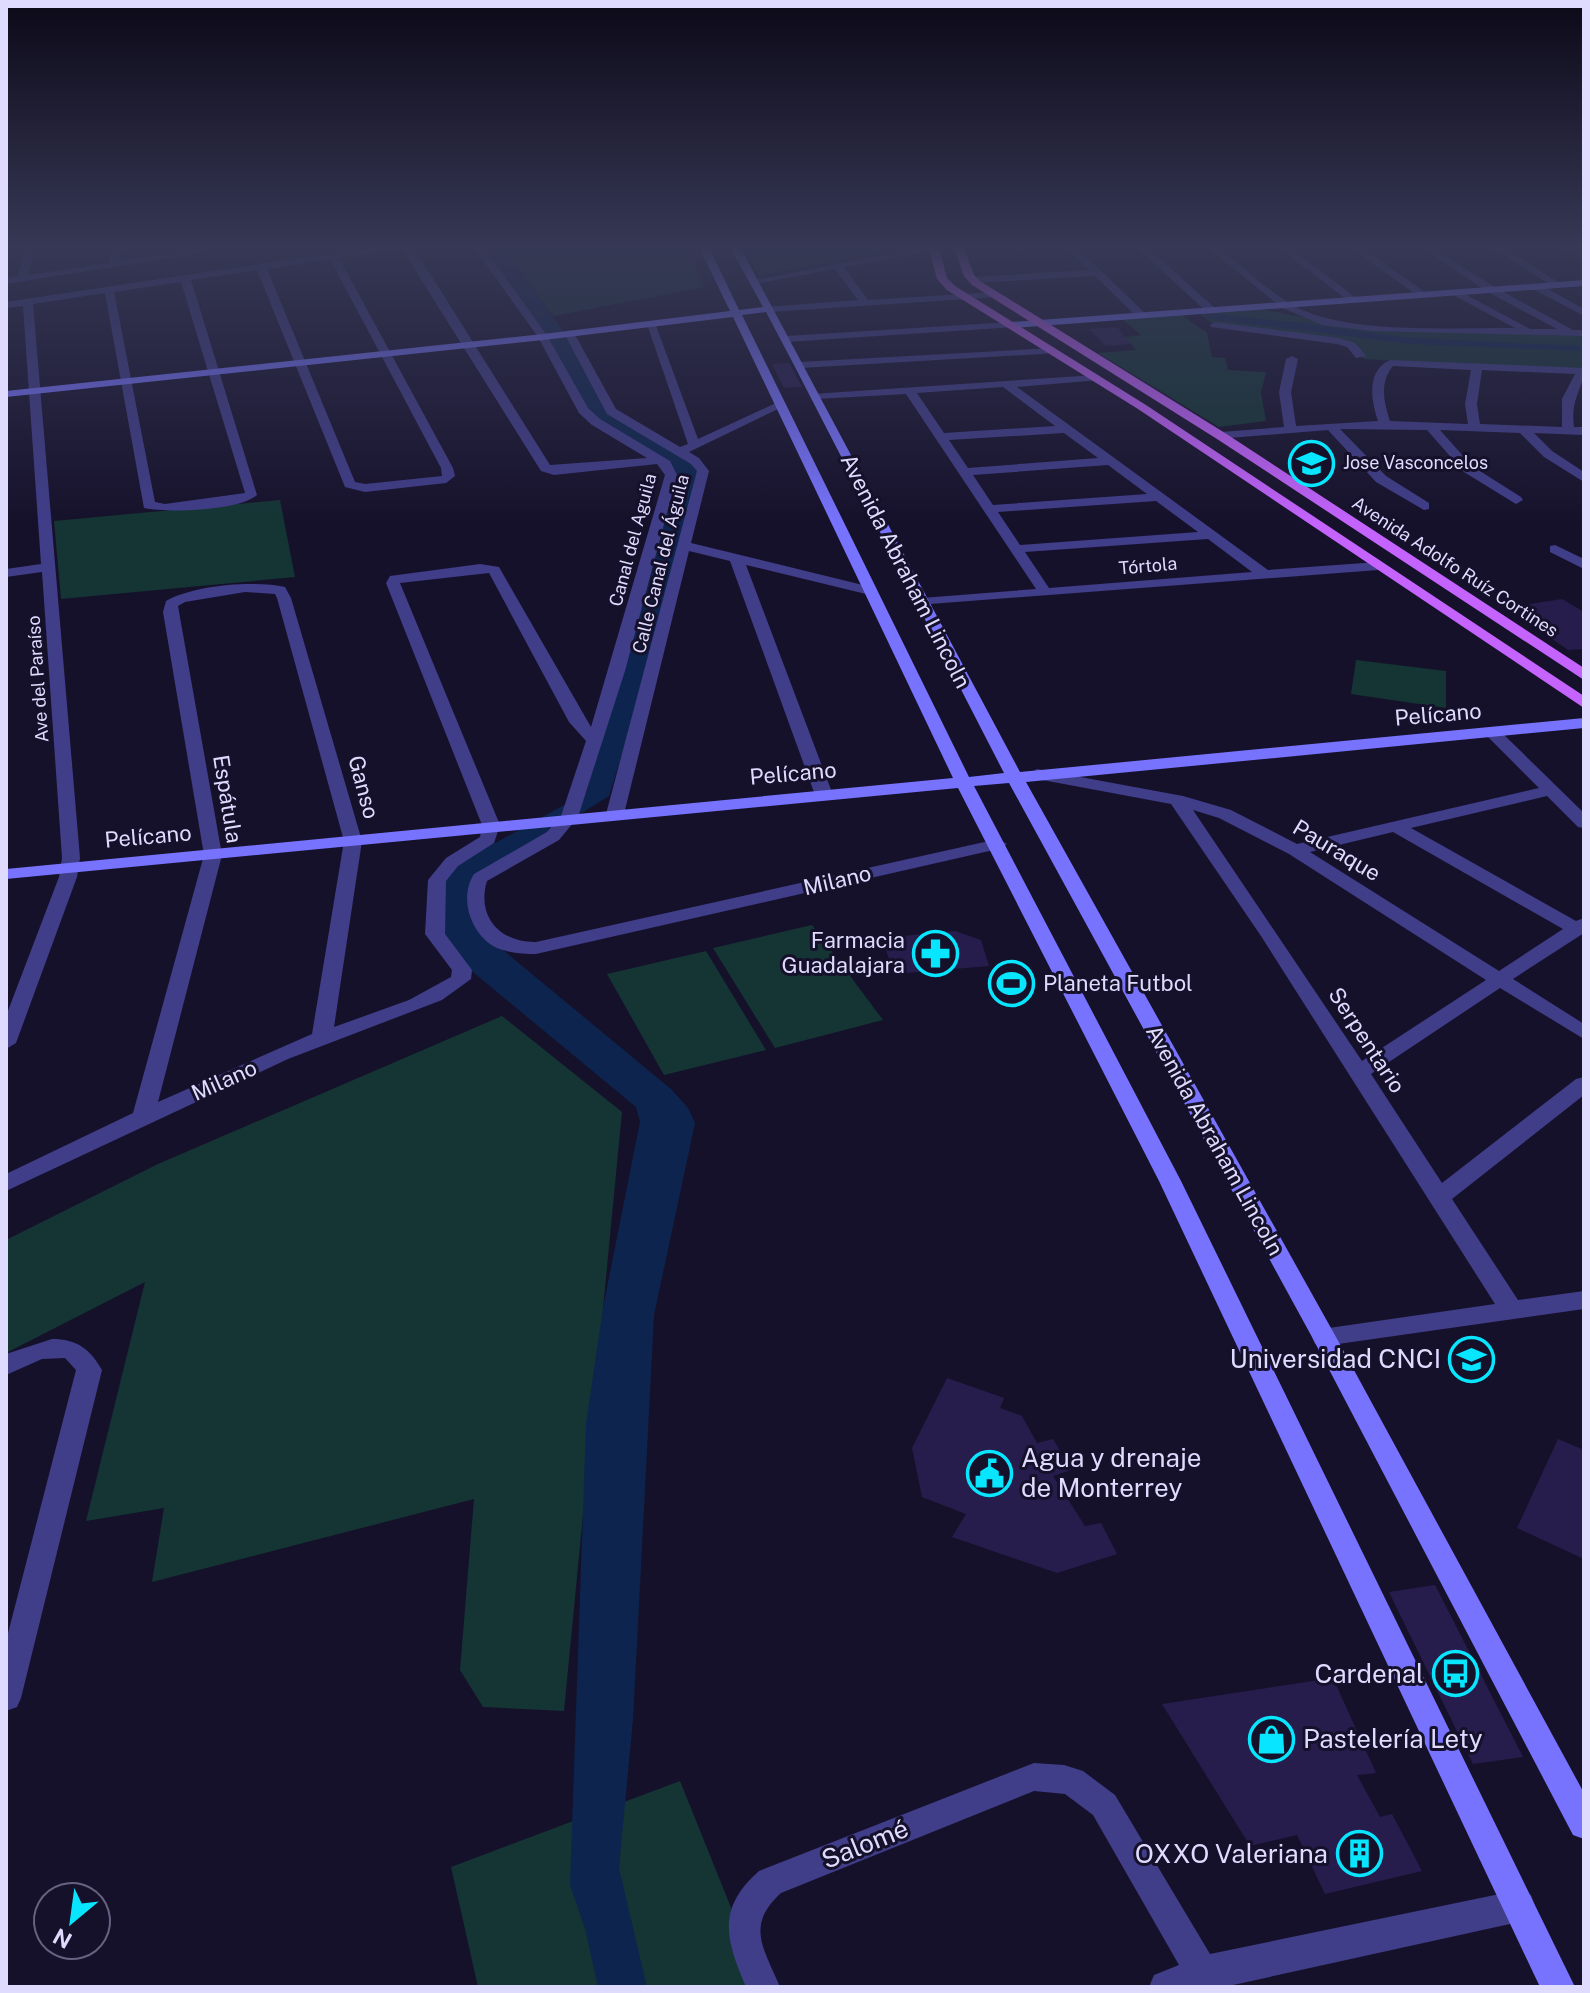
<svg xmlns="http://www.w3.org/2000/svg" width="1590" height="1993" viewBox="0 0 1590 1993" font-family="'Public Sans',sans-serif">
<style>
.green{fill:#143534}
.water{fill:#0d254e}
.building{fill:#271d4c}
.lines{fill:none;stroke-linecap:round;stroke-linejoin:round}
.street{fill:#403d89;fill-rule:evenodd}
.secondary{fill:#7773fe;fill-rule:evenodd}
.primary{fill:#c463fe;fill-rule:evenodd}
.labels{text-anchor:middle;stroke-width:6;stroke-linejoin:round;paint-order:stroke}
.far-poi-label{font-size:18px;fill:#dfdbff;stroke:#16112b;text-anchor:start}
.far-street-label{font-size:18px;fill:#dfdbff;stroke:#16112b}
.street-label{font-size:22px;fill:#dfdbff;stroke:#16112b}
.poi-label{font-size:22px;fill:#dfdbff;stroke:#16112b;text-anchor:end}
.near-poi-label{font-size:26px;fill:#dfdbff;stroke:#16112b;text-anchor:end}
.near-street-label{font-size:26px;fill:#dfdbff;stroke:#16112b}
</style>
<rect width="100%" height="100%" fill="#16112b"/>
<g class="green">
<path d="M 500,245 L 687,245 L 705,287 L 553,316 Z"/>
<path d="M 743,245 L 910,245 L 910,246 L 759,276 Z"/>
<path d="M 1256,308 L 1353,327 L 1584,333 L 1584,371 L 1364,359 L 1352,346 L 1215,325 L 1197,312 Z"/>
<path d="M 1182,315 L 1207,333 L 1212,357 L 1225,358 L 1228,370 L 1266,372 L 1261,393 L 1266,421 L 1219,427 L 1098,353 L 1136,350 L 1125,337 L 1141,335 L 1123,320 Z"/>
<path d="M 280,500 L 295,577 L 61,599 L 54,521 Z"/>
<path d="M 1356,660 L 1446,671 L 1446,708 L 1351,694 Z"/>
<path d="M 812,925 L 883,1020 L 775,1048 L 713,948 Z"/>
<path d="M 706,951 L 766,1050 L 664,1075 L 607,974 Z"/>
<path d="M 502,1016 L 622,1112 L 564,1711 L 483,1707 L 460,1670 L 474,1499 L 152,1582 L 164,1508 L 86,1521 L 145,1282 L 6,1353 L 6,1240 L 158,1164 Z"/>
<path d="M 680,1781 L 763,1987 L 478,1987 L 451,1867 Z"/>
</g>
<g class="water">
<path d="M 477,245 L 500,245 L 578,351 L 608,407 L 702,467 L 648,671 L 609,796 L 470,882 L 474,926 L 672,1090 L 688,1108 L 695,1123 L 654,1315 L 633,1719 L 619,1868 L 647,1987 L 598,1987 L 585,1929 L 570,1885 L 586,1423 L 603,1308 L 640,1122 L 636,1107 L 473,972 L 437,938 L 440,873 L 452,862 L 499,841 L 586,793 L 622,669 L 670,469 L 596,422 L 543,337 C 542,326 488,260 477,245 Z"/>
<path d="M 1203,313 L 1304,323 L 1409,338 L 1579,346 L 1584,347 L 1584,351 L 1411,344 L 1209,319 Z"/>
</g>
<g class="building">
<path d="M 1117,327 L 1131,344 L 1106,346 L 1089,329 Z"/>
<path d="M 789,363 L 791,366 L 802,387 L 784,388 L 772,364 Z"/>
<path d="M 1562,599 L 1584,612 L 1584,649 L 1568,650 L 1548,636 L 1560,634 L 1518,606 Z"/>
<path d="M 955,931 L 981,940 L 989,966 L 894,974 L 882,938 Z"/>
<path d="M 947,1378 L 1004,1398 L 1000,1408 L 1022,1416 L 1037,1443 L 1053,1439 L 1071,1470 L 1053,1476 L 1085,1526 L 1101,1523 L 1117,1554 L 1057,1573 L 952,1537 L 966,1514 L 922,1497 L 912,1448 Z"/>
<path d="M 1558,1439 L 1584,1450 L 1584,1559 L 1517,1528 Z"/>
<path d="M 1435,1585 L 1523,1757 L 1473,1764 L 1389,1592 Z"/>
<path d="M 1333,1678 L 1376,1773 L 1357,1775 L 1380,1817 L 1392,1814 L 1422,1871 L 1325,1894 L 1297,1835 L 1250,1846 L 1162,1704 Z"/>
</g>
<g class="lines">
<g class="street">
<path d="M 26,245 L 36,245 L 28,275 L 109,263 L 112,245 L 122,245 L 119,261 L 201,249 L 206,252 L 6,284 L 6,278 L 18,276 Z"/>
<path d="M 387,245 L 412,245 L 550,465 L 647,458 L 592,425 L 579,413 L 538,337 L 472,245 L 482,245 L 548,337 L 588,408 L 600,419 L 670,461 L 677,475 L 625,671 L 578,817 L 559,840 L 487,881 C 476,917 501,943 536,942 L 998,839 L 1007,844 L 998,849 L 536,954 C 522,954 506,953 493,946 C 470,932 459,897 474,874 L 547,832 L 561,816 L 586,741 L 569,722 L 489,573 L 400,583 L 500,825 L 494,843 L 458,866 L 446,881 L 445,934 L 472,970 L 471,979 L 442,1000 L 288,1059 L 6,1191 L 6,1174 L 133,1113 L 204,855 L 163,612 L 166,601 C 193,585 254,580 285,587 L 291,598 L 362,841 L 334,1027 L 409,1000 L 451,977 L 452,970 L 425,934 L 428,880 L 446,858 L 480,837 L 482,825 L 386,583 L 390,576 L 480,564 L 499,567 L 591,727 L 665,475 L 657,464 L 554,475 L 541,471 L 402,249 L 339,258 L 453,468 L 455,476 L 446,483 L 365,492 L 345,487 L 257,270 L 191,280 L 257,495 C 239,511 169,513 144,508 L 105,293 L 33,304 L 80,858 L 77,877 L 16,1043 L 6,1049 L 6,1016 L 59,877 L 62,858 L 42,572 L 6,577 L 6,569 L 41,564 L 23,306 L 6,308 L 6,302 ZM 330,259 L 441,468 L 442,476 L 365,484 L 355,482 L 267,269 ZM 181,282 L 245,493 L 165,504 L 155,502 L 114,292 ZM 245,592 L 275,594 L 277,598 L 344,841 L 312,1034 L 158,1102 L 222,855 L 178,606 L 185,602 Z"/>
<path d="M 934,245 L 937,250 L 844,267 L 868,300 L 995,292 L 999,293 L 999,297 L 769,312 L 765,311 L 765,307 L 858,300 L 835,269 L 755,284 L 750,281 Z"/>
<path d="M 1063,245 L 1074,245 L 1146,314 L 1146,318 L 1138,318 L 1095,276 L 972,283 L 967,280 L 972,277 L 1089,270 Z"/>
<path d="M 1134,245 L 1145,245 L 1216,309 L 1216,313 L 1208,313 Z"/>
<path d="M 1205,245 L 1216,245 C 1240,264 1263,287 1289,303 C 1341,336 1453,327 1515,328 L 1453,295 L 1453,291 L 1457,290 L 1530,329 L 1557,329 L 1488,292 L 1417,245 L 1429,245 L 1496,288 L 1573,330 L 1584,330 L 1584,336 L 1371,331 L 1323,325 L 1282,308 Z"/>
<path d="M 1275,245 L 1286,245 L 1359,300 L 1350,302 Z"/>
<path d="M 1346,245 L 1358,245 L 1429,295 L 1420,297 Z"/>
<path d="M 1487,245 L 1499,245 L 1563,285 L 1554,287 Z"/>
<path d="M 1558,245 L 1570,245 L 1584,253 L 1584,260 Z"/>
<path d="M 1533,285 L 1541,285 L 1584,309 L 1584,316 L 1533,289 Z"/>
<path d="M 646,321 L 655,323 L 698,439 L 776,403 L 786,405 L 689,452 L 699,458 L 709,471 L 691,543 L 875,588 L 877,591 L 870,595 L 746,565 L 833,795 L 830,799 L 824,800 L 815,795 L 730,561 L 689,551 L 624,814 L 615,819 L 606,814 L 697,471 L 691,464 L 607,414 L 564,333 L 569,330 L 574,333 L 616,409 L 680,447 L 688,444 Z"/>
<path d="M 1011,322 L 1015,323 L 1015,327 L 786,342 L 781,339 L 786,336 Z"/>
<path d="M 1215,322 L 1339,338 L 1355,343 L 1366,356 L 1356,358 L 1347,347 L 1337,344 L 1211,327 L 1210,325 Z"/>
<path d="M 1053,348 L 1058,351 L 1057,353 L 800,368 L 794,365 L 800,362 Z"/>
<path d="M 1292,356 L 1298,359 L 1291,392 L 1296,426 L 1378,421 C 1371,400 1366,371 1390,360 L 1584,368 C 1584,389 1570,397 1574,427 L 1584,427 L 1584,435 L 1534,433 L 1552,451 L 1584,472 L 1584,482 L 1544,457 L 1520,433 L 1440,430 L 1472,466 L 1521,497 L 1523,500 L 1516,504 L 1464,472 L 1427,430 L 1340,429 L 1386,476 L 1429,503 L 1429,509 L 1424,510 L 1376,482 L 1328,430 L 1217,439 L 1215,436 L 1221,432 L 1284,427 L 1279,392 L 1286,359 ZM 1393,366 L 1471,370 L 1465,404 L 1468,424 L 1390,421 C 1384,403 1379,382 1393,366 ZM 1482,370 L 1575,374 L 1562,399 L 1562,427 L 1480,424 L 1477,404 Z"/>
<path d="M 1096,375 L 1100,376 L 1100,380 L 1017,387 L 1268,570 L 1378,562 L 1385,566 L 1378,570 L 917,605 L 917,599 L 922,598 L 1036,589 L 906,394 L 816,399 L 812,398 L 812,394 ZM 1003,387 L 1055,426 L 944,433 L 917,393 ZM 1064,433 L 1098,458 L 968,468 L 949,440 ZM 1108,465 L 1147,494 L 993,505 L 973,475 ZM 1156,501 L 1198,532 L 1020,545 L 998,512 ZM 1208,539 L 1252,572 L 1049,588 L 1025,552 Z"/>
<path d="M 1555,545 L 1584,559 L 1584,569 L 1550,552 L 1550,546 Z"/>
<path d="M 1493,728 L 1499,730 L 1584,813 L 1584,828 L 1578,827 L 1547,796 L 1411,828 L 1576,921 L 1584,918 L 1584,933 L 1513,979 L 1584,1024 L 1584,1039 L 1500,988 L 1371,1074 L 1442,1183 L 1576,1079 L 1584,1077 L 1584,1095 L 1452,1199 L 1518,1300 L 1584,1291 L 1584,1309 L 1324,1346 L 1315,1344 L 1312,1337 L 1315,1330 L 1495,1304 L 1261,936 L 1171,804 L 1037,779 L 1029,774 L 1037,769 L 1183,796 L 1231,810 L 1297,844 L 1539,788 L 1487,736 L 1487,730 ZM 1193,810 L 1219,818 L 1289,854 L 1486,980 L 1362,1061 ZM 1393,832 L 1563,929 L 1499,971 L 1310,852 Z"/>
<path d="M 52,1339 C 77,1339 90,1349 102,1370 L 21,1698 L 17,1707 L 6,1711 L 6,1641 L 76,1370 L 65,1358 L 42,1359 L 6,1375 L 6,1354 Z"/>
<path d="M 1034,1763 L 1064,1765 L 1083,1771 L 1115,1795 L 1210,1954 L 1519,1890 L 1531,1895 L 1535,1906 L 1531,1917 L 1519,1922 L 1224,1987 L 1149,1987 L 1154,1975 L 1179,1965 L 1093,1815 L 1065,1794 L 1034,1791 L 781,1893 C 745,1926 764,1948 780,1987 L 746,1987 C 726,1940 716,1909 759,1871 Z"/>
</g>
<g class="secondary">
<path d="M 698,245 L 708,245 L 739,310 L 763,307 L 729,245 L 739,245 L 1020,772 L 1584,718 L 1584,728 L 1026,782 L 1336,1337 L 1584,1793 L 1584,1839 L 1573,1835 L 1312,1337 L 1009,783 L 974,786 L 1181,1181 L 1575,1987 L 1540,1987 L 1159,1181 L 958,788 L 6,879 L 6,869 L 953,778 L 733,317 L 543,340 L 6,397 L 6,391 L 543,334 L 730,311 ZM 766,312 L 794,365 L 1004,773 L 969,777 L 742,315 Z"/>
<path d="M 1584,280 L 1584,286 L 1011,328 L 1006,325 L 1011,322 Z"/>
</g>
<g class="primary">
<path d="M 928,245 L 938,245 L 947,278 L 955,286 L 1146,405 L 1584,696 L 1584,708 L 1138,409 L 947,290 L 937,279 Z"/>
<path d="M 953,245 L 963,245 L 974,275 L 980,281 L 1225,433 L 1584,668 L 1584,680 L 1217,439 L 972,285 L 964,276 Z"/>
</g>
</g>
<linearGradient id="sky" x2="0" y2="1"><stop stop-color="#0c0918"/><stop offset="0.47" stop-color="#363855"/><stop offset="1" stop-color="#363855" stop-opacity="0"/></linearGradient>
<rect width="1590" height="524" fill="url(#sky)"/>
<defs>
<symbol id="university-ring" viewBox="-11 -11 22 22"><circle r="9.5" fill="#16112b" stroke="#08e5fe" stroke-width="1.5"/><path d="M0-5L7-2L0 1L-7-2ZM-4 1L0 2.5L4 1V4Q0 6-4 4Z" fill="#08e5fe"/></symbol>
<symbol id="pharmacy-ring" viewBox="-11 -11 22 22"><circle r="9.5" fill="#16112b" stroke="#08e5fe" stroke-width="1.5"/><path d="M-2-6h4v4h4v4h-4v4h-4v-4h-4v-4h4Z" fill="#08e5fe"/></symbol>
<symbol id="stadium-ring" viewBox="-11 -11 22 22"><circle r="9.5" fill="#16112b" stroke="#08e5fe" stroke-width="1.5"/><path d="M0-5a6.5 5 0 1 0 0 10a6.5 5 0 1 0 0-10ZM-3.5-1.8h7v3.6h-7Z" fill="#08e5fe"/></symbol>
<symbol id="civic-ring" viewBox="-11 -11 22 22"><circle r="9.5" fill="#16112b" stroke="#08e5fe" stroke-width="1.5"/><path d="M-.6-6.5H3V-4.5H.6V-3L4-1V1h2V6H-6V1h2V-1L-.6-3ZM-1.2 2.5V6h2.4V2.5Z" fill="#08e5fe"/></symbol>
<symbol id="bus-ring" viewBox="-11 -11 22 22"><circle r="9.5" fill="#16112b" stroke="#08e5fe" stroke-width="1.5"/><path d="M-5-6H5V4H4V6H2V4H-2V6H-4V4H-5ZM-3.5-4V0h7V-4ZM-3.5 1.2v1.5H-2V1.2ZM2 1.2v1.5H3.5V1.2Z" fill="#08e5fe"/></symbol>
<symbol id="shop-ring" viewBox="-11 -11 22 22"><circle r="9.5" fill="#16112b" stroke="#08e5fe" stroke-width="1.5"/><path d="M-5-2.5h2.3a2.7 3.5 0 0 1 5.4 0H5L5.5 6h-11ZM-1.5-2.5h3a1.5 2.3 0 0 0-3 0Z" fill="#08e5fe"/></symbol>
<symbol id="building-ring" viewBox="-11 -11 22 22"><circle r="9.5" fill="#16112b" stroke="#08e5fe" stroke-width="1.5"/><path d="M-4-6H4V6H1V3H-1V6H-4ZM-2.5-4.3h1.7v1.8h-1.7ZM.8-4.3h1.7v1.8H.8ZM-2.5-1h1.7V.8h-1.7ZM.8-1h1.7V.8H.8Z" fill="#08e5fe"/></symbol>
</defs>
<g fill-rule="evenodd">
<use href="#university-ring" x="1286" y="438" width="51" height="51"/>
<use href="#pharmacy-ring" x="910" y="928" width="51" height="51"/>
<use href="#stadium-ring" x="986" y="958" width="51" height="51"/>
<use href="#university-ring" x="1446" y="1334" width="51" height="51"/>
<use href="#civic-ring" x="964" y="1448" width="51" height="51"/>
<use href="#bus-ring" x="1430" y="1648" width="51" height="51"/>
<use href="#shop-ring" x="1246" y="1714" width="51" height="51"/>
<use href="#building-ring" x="1334" y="1828" width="51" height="51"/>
</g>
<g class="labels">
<g class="far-poi-label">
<text x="1343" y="469">Jose Vasconcelos</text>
</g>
<g class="far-street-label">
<text transform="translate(633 540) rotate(-75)" y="6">Canal del Aguila</text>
<text transform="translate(661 564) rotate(-76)" y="6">Calle Canal del Águila</text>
<text transform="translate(1148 566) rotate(-5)" y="6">Tórtola</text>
<text transform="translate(1455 567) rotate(33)" y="6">Avenida Adolfo Ruíz Cortines</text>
<text transform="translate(38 679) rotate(-94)" y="6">Ave del Paraíso</text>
</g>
<g class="street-label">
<text transform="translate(906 571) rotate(63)" y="8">Avenida Abraham Lincoln</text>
<text transform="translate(1438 714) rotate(-5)" y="8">Pelícano</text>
<text transform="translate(793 773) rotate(-5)" y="8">Pelícano</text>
<text transform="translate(364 787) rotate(75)" y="8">Ganso</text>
<text transform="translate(228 799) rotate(81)" y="8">Espátula</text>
<text transform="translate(148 836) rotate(-5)" y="8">Pelícano</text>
<text transform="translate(1337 850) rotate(31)" y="8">Pauraque</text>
<text transform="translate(837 880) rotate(-13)" y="8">Milano</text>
<text transform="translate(1367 1040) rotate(57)" y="8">Serpentario</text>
<text transform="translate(224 1080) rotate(-24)" y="8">Milano</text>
<text transform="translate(1215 1140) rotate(61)" y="8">Avenida Abraham Lincoln</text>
</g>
<g class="poi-label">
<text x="905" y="948">Farmacia<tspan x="905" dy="25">Guadalajara</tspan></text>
<text x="1043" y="991" text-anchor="start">Planeta Futbol</text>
</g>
<g class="near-poi-label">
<text x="1441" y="1368">Universidad CNCI</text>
<text x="1021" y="1467" text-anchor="start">Agua y drenaje<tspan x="1021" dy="30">de Monterrey</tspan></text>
<text x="1424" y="1683">Cardenal</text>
<text x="1303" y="1748" text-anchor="start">Pastelería Lety</text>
<text x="1328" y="1863">OXXO Valeriana</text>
</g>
<g class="near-street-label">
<text transform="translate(865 1844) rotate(-22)" y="9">Salomé</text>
</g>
</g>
<rect width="1590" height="1993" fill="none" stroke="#dfdbff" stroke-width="16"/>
<g transform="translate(72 1921) rotate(209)"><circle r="38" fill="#16112b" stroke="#666280" stroke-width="2"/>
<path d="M0-6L14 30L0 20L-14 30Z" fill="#08e5fe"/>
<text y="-12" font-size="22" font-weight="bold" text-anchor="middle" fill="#dfdbff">N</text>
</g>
</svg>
